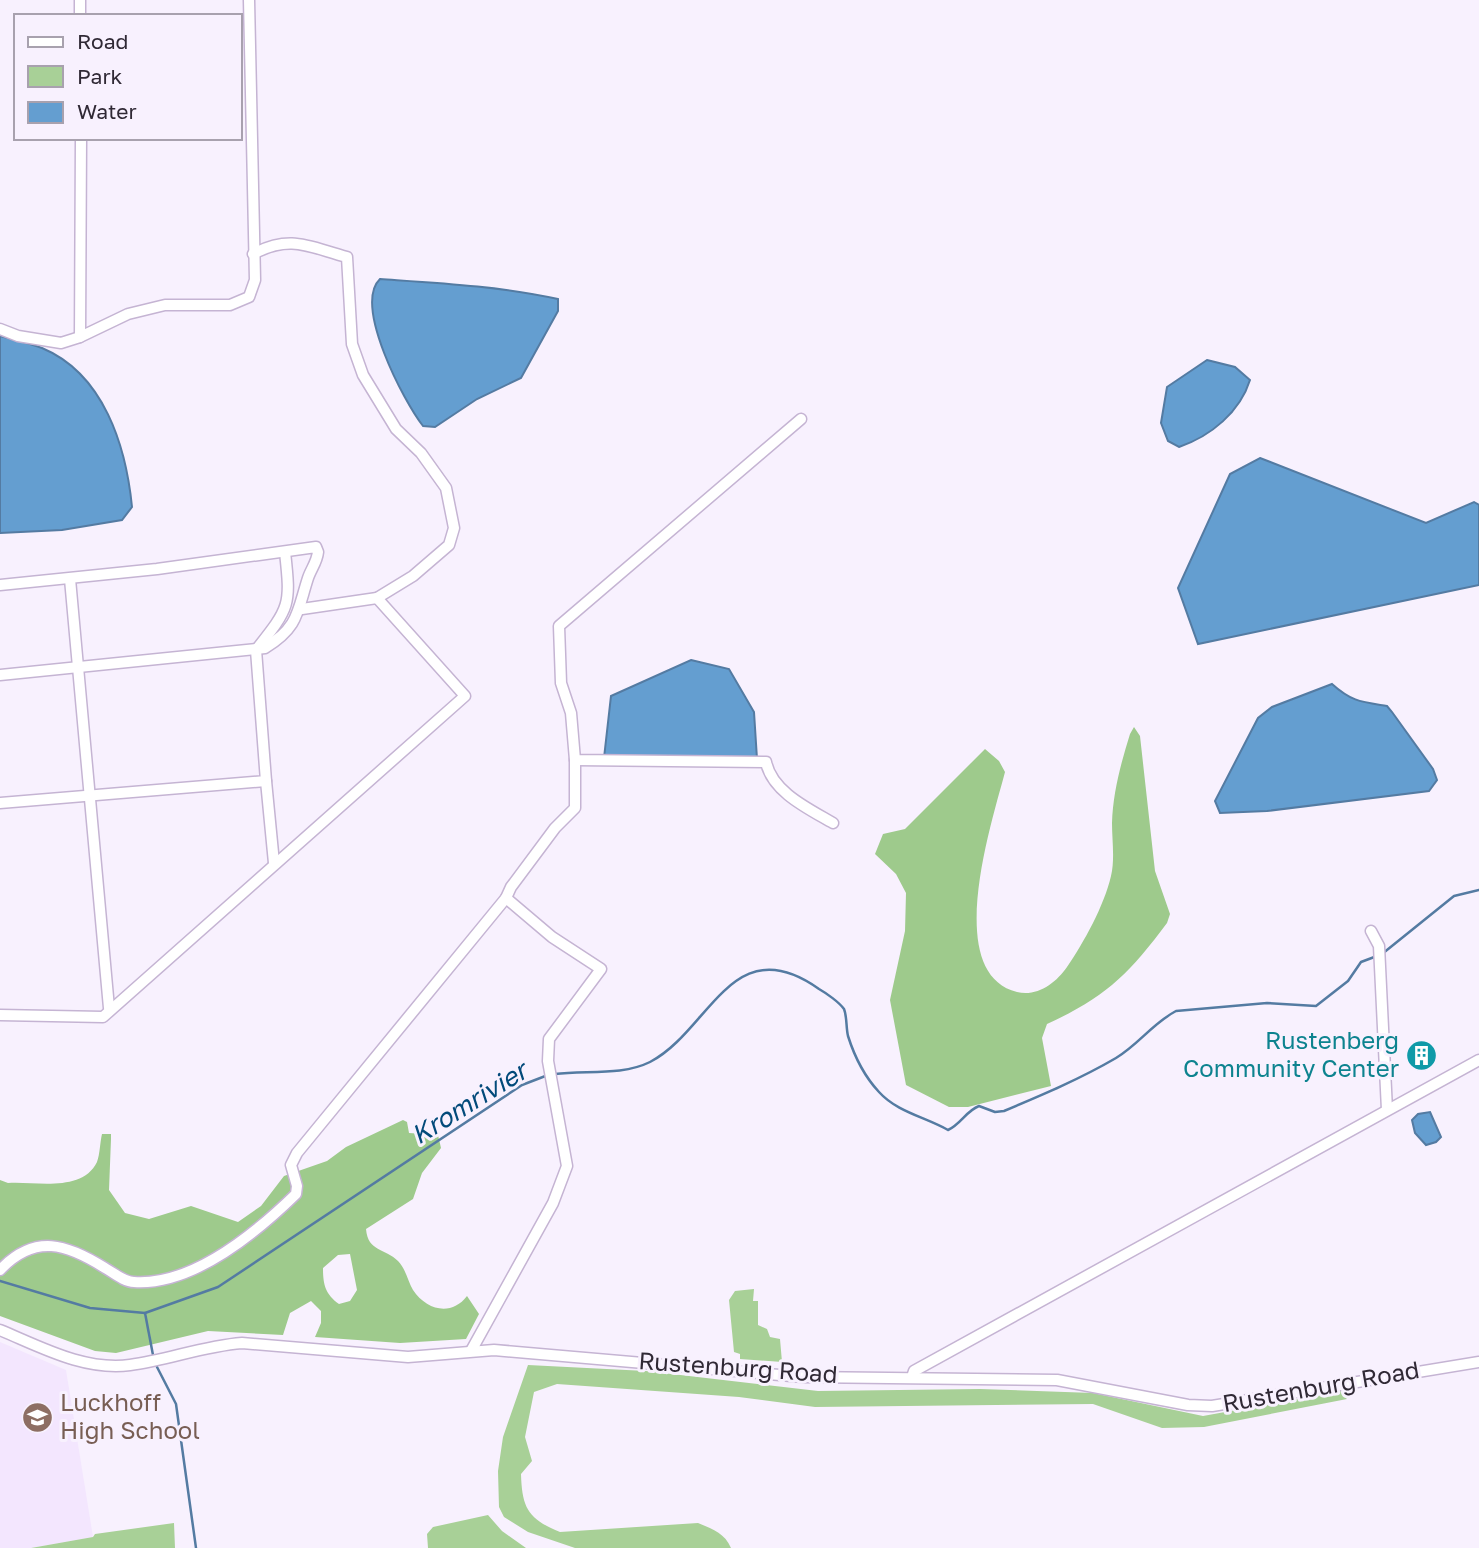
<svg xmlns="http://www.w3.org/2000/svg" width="1479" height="1548" viewBox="0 0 1479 1548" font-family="'Golos Text',sans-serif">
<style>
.built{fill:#f3e6fe}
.green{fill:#a8d097}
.forest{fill:#9eca8c;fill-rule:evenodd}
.water{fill:#649ed0;stroke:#547ba2;stroke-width:2}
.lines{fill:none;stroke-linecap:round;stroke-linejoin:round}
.stream{stroke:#547ba2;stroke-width:2.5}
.minor-casing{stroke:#c5b4d3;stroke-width:13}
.minor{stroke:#fff;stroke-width:10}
.labels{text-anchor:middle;stroke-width:6;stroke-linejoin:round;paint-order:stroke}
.culture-label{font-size:24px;fill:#0d838f;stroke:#f8f1fe;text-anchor:end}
.street-label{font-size:24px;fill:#302935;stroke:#f8f1fe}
.education-label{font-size:24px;fill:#785e54;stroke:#f8f1fe;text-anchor:start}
.water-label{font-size:26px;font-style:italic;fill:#024a7a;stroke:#f8f1fe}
</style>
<rect width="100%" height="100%" fill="#f8f1fe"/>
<path class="built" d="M 0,1342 L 66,1370 L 93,1537 L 31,1548 L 0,1548 Z"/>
<g class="green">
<path d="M 754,1289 L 753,1301 L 758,1301 L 758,1325 L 767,1329 L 770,1337 L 780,1339 L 782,1362 L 740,1359 L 740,1354 L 734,1352 L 729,1300 L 735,1291 Z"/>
<path d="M 528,1365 L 646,1371 L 818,1391 L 980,1389 L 1093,1393 L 1203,1416 L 1341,1391 L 1347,1399 L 1204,1427 L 1162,1428 L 1093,1404 L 815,1407 L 739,1397 L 557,1384 L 534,1392 L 525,1437 L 532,1461 L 521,1474 C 522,1508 528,1519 560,1532 L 698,1523 C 712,1529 725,1533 731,1548 L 575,1548 L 528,1532 L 504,1517 L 499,1507 L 498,1471 L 503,1437 Z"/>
<path d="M 488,1515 L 502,1531 L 526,1548 L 428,1548 L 427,1534 L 433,1527 Z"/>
<path d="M 174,1523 L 175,1548 L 31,1548 L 93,1537 L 95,1534 Z"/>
</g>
<g class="forest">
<path d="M 1134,727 L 1140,736 L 1155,871 L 1170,914 L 1167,923 C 1128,975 1106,997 1047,1024 L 1042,1038 L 1051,1086 L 968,1107 L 949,1107 L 906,1085 L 890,1000 L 905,931 L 906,893 L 896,874 L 875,854 L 883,834 L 905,829 L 985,749 L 999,761 L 1005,772 C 992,822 942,973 1017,992 C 1037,997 1056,983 1067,967 C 1084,942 1104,906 1111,876 C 1115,859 1112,840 1112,823 C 1113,792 1121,763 1130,734 Z"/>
<path d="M 403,1120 L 407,1122 L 409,1133 L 438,1135 L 441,1148 L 422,1173 L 413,1199 L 366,1229 C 368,1252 385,1248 398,1261 C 406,1269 408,1282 413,1290 C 427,1311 452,1316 467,1296 L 479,1314 L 466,1339 L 400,1343 L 315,1337 L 321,1323 L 321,1311 L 311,1301 L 290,1313 L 283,1335 L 208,1331 L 116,1353 L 95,1351 L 0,1316 L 0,1180 L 8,1183 C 35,1181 82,1193 97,1162 C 100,1154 100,1142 102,1134 L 111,1134 L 111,1139 L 109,1190 L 125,1213 L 149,1219 L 191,1206 L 238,1222 L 261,1206 L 284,1176 L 327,1161 L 346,1147 ZM 350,1254 L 357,1290 L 350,1301 L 339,1304 C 325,1294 323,1284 323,1268 L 338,1255 Z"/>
</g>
<g class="water">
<path d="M 380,279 C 439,283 499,286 558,299 L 558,311 L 521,378 L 477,399 L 435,427 L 423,426 C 404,402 353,305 380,279 Z"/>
<path d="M 0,336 C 14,340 29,343 42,348 C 104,374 126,446 132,507 L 122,520 L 62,530 L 0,533 Z"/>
<path d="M 1207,360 L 1235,367 L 1250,380 C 1240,412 1211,436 1179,447 L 1168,441 L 1161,423 L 1167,387 Z"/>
<path d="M 1260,458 L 1426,523 L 1474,502 L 1479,505 L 1479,585 L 1198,644 L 1178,588 L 1230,474 Z"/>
<path d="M 691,660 L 729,669 L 754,712 L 757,759 L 604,758 L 611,696 Z"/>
<path d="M 1332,684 C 1352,702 1362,702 1387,706 L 1392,712 L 1433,769 L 1437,780 L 1429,791 L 1267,811 L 1220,813 L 1215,801 L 1258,718 L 1272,707 Z"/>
<path d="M 1430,1112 L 1441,1137 L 1436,1142 L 1426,1145 L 1415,1133 L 1412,1120 L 1418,1114 Z"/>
</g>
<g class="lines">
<g class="stream">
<path d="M 1382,954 L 1454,896 L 1479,890"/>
<path d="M 555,1074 C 585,1070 622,1076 650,1062 C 710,1031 732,927 819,989 C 826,993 839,1002 844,1009 C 847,1016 846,1028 848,1036 C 854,1055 865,1077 879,1092 C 897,1112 925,1117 948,1130 C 961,1124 966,1111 979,1106 L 995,1112 L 1004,1111 C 1042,1095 1080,1079 1116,1058 C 1138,1045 1153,1023 1176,1011 L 1267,1003 L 1316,1006 L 1348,981 L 1361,962 L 1377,956"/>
<path d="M 0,1281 L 90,1308 L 145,1313 L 218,1287 L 522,1085 L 548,1075"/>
<path d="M 145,1313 L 153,1355"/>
<path d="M 157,1367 L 176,1404 L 196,1548"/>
</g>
<defs>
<g id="minor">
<path d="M 80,0 L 80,16"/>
<path d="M 0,329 L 18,336 L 61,343 L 80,337 L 128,314 L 165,305 L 230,305 L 249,297 L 255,280 L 249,0"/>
<path d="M 80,337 L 81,138"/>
<path d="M 801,419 L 559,626 L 561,683 L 571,713 L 575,760 L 766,762 C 772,792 809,809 833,823"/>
<path d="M 70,579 L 109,1008"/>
<path d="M 0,585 L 157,569 L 316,547 L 318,552 C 317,562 311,569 308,578 C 297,612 299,627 265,648 L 0,675"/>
<path d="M 302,609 L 377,598"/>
<path d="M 266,781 L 274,863"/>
<path d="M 0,803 L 266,781 L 256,650 C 290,607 291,606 285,552"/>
<path d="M 1371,931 L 1379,946 L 1387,1110"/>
<path d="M 0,1015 L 103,1017 L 465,696 L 377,598 L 413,576 L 449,545 L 454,528 L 446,488 L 421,453 L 396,429 L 363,375 L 352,344 L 347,257 C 309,247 291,234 253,254"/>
<path d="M 0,1270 C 35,1233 67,1244 105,1268 C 114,1273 124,1282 134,1282 C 193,1286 257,1232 296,1194 L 297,1186 L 291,1165 L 297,1153 L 506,898"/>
<path d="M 0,1330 C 41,1347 84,1371 130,1365 C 168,1360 203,1346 242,1343 L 408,1357 L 494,1350 L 803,1377 L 1057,1380 L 1188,1405 L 1212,1406 L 1479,1362"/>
<path d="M 471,1351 L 553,1203 L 567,1166 L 548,1061 L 549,1039 L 601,969 L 552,937 L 506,898 L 511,887 L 555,828 L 575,808 L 575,760"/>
<path d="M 912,1377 L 914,1371 L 1479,1060"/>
</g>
</defs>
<use href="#minor" class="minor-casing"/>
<use href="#minor" class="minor"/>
</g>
<defs>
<symbol id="building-disc" viewBox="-11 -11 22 22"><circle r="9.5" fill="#0f9aa8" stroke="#f8f1fe"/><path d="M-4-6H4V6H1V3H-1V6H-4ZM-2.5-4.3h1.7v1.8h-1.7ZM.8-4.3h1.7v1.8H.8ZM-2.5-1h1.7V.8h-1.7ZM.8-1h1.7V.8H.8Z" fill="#fff"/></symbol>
<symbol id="school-disc" viewBox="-11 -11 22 22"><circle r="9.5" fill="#8d6e63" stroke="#f8f1fe"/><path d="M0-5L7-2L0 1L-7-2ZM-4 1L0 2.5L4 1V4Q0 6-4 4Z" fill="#fff"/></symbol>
</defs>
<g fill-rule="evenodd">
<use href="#building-disc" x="1404" y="1038" width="35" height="35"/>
<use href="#school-disc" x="20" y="1400" width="35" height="35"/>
</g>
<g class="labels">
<g class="culture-label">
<text x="1399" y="1049">Rustenberg<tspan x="1399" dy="28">Community Center</tspan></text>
</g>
<g class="street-label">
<text transform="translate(738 1368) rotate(4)" y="8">Rustenburg Road</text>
<text transform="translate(1321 1387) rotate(-10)" y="8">Rustenburg Road</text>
</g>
<g class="education-label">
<text x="60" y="1411">Luckhoff<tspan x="60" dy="28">High School</tspan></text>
</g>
<g class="water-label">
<text transform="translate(469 1103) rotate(-32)" y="9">Kromrivier</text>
</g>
</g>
<rect x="14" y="14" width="228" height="126" fill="#f8f1fe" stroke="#a8a1ae" stroke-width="2"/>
<rect x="28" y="37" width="35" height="10" fill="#ffffff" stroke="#a8a1ae" stroke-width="2"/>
<text x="77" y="49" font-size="21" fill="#302935">Road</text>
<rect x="28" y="66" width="35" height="21" fill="#a8d097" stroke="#a8a1ae" stroke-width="2"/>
<text x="77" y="84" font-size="21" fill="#302935">Park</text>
<rect x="28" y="102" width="35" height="21" fill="#649ed0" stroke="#a8a1ae" stroke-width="2"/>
<text x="77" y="119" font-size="21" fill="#302935">Water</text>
</svg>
